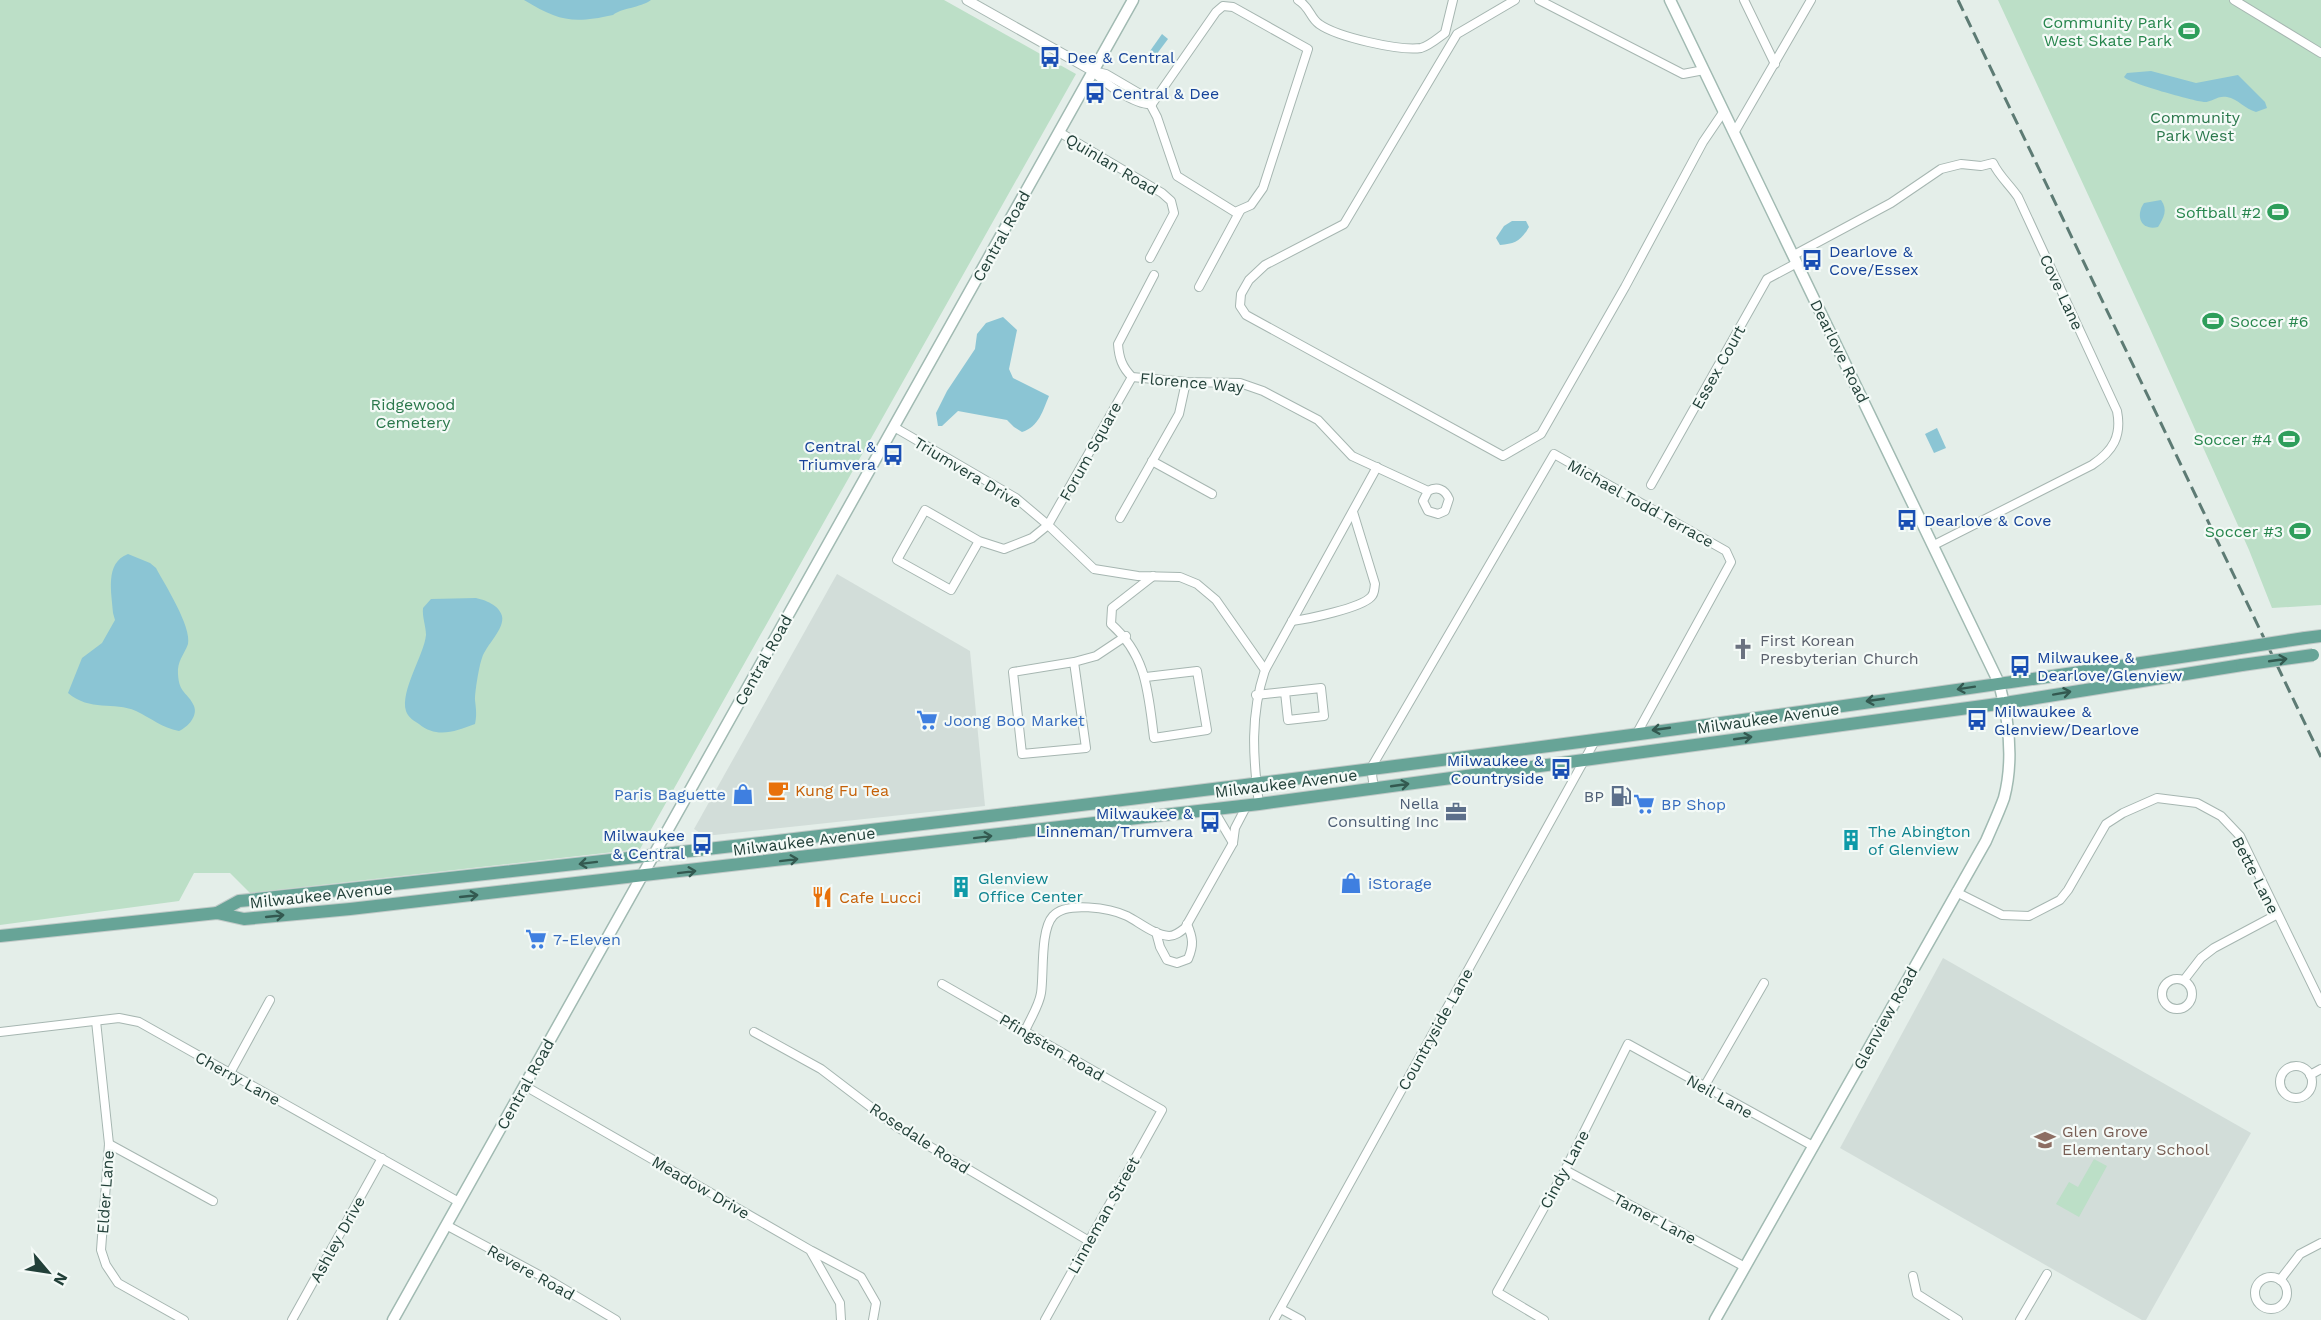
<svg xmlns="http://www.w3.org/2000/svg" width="2321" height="1320" viewBox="0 0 2321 1320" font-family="'Work Sans',sans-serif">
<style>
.built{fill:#d2ddd9}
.green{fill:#bcdfc7}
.water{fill:#8bc5d4}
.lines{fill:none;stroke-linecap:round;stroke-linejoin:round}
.minor-casing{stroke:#a6b6b1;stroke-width:10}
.tertiary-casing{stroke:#a6b6b1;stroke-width:11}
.secondary-casing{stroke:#a1bab2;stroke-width:13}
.primary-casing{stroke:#c1cac8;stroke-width:14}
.minor{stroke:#fff;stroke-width:8}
.tertiary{stroke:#fff;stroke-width:9}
.secondary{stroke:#fff;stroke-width:10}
.primary{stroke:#67a497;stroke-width:12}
.rail{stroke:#5d7b74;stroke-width:3;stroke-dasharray:12 6;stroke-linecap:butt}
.primary-bridge-casing{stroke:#c1cac8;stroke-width:14;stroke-linecap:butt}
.primary-bridge{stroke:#67a497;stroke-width:12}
.oneway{stroke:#335950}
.labels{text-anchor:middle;stroke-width:4.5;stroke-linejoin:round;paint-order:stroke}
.leisure-label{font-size:16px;fill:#27864d;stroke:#f4faf7;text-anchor:end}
.transit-label{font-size:16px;fill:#164399;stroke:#f4faf7;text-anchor:start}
.park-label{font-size:16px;fill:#2b784c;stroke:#f4faf7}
.street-label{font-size:16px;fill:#224039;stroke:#f4faf7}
.worship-label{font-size:16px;fill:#5b616d;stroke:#f4faf7;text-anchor:start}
.shop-label{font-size:16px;fill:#366cbe;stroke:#f4faf7;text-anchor:start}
.food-label{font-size:16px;fill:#c56008;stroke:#f4faf7;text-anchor:start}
.service-label{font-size:16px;fill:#4e5e75;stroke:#f4faf7;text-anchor:end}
.culture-label{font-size:16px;fill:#0d838f;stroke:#f4faf7;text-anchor:start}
.education-label{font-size:16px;fill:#785e54;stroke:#f4faf7;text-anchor:start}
</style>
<rect width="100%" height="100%" fill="#e4eee9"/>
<g class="built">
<path d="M 837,574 L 970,651 L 985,806 L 705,836 L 694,829 Z"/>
<path d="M 1943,958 L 2251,1133 L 2146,1320 L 2142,1320 L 1840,1148 Z"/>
</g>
<g class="green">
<path d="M 0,0 L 944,0 L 1076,74 L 640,849 L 250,893 L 230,873 L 194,873 L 179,901 L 0,925 Z"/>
<path d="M 1998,0 L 2321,0 L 2321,605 L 2272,608 L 2249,550 L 2151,331 Z"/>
<path d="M 2094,1159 L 2107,1166 L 2079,1217 L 2056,1204 L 2069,1182 L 2078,1187 Z"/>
</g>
<g class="water">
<path d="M 524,0 L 651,0 C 640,8 621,8 613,15 C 572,24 559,21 524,0 Z"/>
<path d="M 1162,34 L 1168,39 L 1156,55 L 1150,51 Z"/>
<path d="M 2151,71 L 2196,83 L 2238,75 L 2265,102 L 2267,108 L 2256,112 C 2245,109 2238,99 2227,97 C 2218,95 2212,102 2204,102 C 2194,101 2128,83 2124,77 L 2127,73 Z"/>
<path d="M 2161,200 C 2168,210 2164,217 2158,227 C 2141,231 2135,216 2144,203 Z"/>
<path d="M 1512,221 L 1526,221 L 1529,227 C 1521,241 1515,244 1500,245 L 1496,238 L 1504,226 Z"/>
<path d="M 1003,317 L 1017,330 L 1009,369 L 1013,378 L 1049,396 C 1043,410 1039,427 1022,432 L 1014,427 L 1007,420 L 958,411 L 942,426 L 938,426 L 936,413 L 947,391 L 975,349 L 977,334 L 986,323 Z"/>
<path d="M 1937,428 L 1946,448 L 1934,453 L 1925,434 Z"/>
<path d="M 128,554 L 150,563 L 156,568 C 164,583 192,627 188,644 C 184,655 177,661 178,674 C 179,694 188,692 194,706 C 198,716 188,727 179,731 C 162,728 151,718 136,711 C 114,701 90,712 68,693 L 82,658 L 102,643 L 115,620 L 113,613 C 112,594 104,563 128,554 Z"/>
<path d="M 476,598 C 485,600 499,605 502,616 C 505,629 486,645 482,658 C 479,666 475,691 475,700 C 476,709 477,715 475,724 C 456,731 437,739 419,724 C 414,721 408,717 406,711 C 400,691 424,655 426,635 C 426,626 422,617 423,608 L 431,599 Z"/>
</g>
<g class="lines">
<defs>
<g id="minor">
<path d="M 1298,0 C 1310,7 1310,18 1319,24 C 1337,37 1399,51 1421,48 C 1429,46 1438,38 1445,33 L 1453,0"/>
<path d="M 1515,0 L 1457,34 L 1344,224 L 1265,265 L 1249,280 L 1241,294 L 1240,306 L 1246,315 L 1503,456 L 1541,434 L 1625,287 L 1703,142 L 1724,111"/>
<path d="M 1539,0 L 1683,74 L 1704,70"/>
<path d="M 1744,0 L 1775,64"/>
<path d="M 2234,0 L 2321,53"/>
<path d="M 1093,71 L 1106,74 L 1147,98 L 1157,117 L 1177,176 L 1235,212 L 1251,205 L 1263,188 L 1308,49 L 1233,7 L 1223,6 L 1216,12 L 1152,104"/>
<path d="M 1093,71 C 1104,83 1136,106 1152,104"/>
<path d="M 1059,132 L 1162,193 L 1171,201 L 1174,213 L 1150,258"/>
<path d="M 1734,133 L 1811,0"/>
<path d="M 1794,255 L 1891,203 L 1941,169 L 1961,164 L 1981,166 L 1993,163 C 1999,176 2010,185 2018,197 L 2117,411 C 2122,436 2113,451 2092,465 L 1934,545"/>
<path d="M 1154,275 L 1118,344 C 1119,358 1122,367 1132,377 L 1186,382 L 1240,383 L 1263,391 L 1318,420 L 1352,456 L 1428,491 C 1437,486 1445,489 1449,499 L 1445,511 L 1438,514 L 1428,511 L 1423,501 L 1428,491"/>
<path d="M 1199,287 L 1240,211"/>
<path d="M 894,427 L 1016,498 L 1048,525 L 1094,569 L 1138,576 L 1180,577 L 1197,584 L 1216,600 L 1265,670"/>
<path d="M 1152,461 L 1212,494"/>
<path d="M 1651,485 L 1767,279 L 1797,263"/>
<path d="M 1120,518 L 1179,414 L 1186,382"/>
<path d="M 979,541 L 951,590 L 897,560 L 925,510 L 979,541 L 1004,549 L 1032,538 L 1048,525 L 1132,377"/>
<path d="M 1292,621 C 1308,619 1361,608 1371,597 C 1375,593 1374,589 1375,584 L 1353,512"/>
<path d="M 1074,662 L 1086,748 L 1022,754 L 1013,672 L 1074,662 L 1096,656 L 1126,636"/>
<path d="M 1146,677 L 1197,671 L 1207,730 L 1154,738 C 1148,692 1147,656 1111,624 L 1112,608 L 1153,576"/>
<path d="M 1256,695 L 1321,688 L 1324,716 L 1288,720 L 1285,692"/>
<path d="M 1374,788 L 1371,768 L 1554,454 L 1726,551 L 1731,562 L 1637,733"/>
<path d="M 1259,804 C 1253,758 1250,715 1265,670 L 1377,467"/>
<path d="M 1213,809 L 1233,843"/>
<path d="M 1956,892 L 2002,915 L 2029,916 L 2060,900 L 2068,890 L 2106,824 L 2123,813 L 2157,798 L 2197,803 L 2221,816 L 2240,836 L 2321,1003"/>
<path d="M 1156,932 L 1160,947 L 1167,960 L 1177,963 L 1188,959 C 1194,945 1193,938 1187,924"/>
<circle cx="2177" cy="994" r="15"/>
<path d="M 2184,980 L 2201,958 L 2214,948 L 2276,915"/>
<path d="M 942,984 L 1162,1110 L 1045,1320"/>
<path d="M 96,1021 L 109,1144 L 101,1250 L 106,1265 L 118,1283 L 184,1320"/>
<path d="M 1025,1031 C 1030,1019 1039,1006 1041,993 C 1044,974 1040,930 1053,916 C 1066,901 1110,908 1127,916 C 1139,922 1154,935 1169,936 C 1175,936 1180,932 1185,928 L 1233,843 L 1235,828 L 1247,805"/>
<path d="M 0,1032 L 119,1018 L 139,1022 L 459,1202"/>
<path d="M 754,1032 L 821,1069 L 897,1127 L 1089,1241"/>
<circle cx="2296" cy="1082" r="16"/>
<path d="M 230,1073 L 270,1000"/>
<path d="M 2310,1075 L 2321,1069"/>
<path d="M 525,1086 L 810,1250 L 840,1303 L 841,1320"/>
<path d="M 1704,1087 L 1764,983"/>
<path d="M 109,1144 L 213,1201"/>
<path d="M 1565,1170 L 1745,1267"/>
<path d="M 446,1225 L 554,1283 L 616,1320"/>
<path d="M 812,1251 L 861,1277 L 876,1303 L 873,1320"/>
<path d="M 1913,1276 L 1917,1294 L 1958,1320"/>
<circle cx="2271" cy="1293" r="16"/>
<path d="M 2280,1280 L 2300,1254 L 2321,1243"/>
<path d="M 1281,1309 L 1301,1320"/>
<path d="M 292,1320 L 382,1158"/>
<path d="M 1274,1320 L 1596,739"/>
<path d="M 1544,1320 L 1497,1292 L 1565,1170 L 1628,1044 L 1813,1146"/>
<path d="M 2020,1320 L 2047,1274"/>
</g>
<path id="tertiary" d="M 967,0 L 1093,71"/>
<g id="secondary">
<path d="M 1670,0 L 1999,683 C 2009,720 2014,760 2004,798 C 1999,812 1992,827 1986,841 L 1715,1320"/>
<path d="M 393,1320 L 1133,0"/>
</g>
<g id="primary">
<path d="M 2305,638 L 2321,636"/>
<path d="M 217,913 L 239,901 C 905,829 1571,750 2234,649"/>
<path d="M 0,936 L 217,913 L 244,919 L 350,909 L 1259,804 L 2005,703 L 2242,665"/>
</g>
</defs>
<use href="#minor" class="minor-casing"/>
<use href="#tertiary" class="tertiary-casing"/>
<use href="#secondary" class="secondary-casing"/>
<use href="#primary" class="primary-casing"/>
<use href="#minor" class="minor"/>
<use href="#tertiary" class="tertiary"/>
<use href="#secondary" class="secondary"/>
<use href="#primary" class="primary"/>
<path class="rail" d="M 1958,0 L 2321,757"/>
<defs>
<g id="primary-bridge">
<path d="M 2234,649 L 2305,638"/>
<path d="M 2242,665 L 2313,655"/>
</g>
</defs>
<use href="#primary-bridge" class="primary-bridge-casing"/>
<use href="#primary-bridge" class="primary-bridge"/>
</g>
<defs><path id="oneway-shaft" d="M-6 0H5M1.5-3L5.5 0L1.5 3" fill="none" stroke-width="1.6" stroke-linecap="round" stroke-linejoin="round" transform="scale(1.5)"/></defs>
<g class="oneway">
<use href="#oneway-shaft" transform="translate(2278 660) rotate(-8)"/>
<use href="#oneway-shaft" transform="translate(1966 688) rotate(171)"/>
<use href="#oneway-shaft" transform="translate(2062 693) rotate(-10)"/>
<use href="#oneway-shaft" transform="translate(1875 700) rotate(172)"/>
<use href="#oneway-shaft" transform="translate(1661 729) rotate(172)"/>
<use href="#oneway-shaft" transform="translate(1743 738) rotate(-8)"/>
<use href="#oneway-shaft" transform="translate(1400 785) rotate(-8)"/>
<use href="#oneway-shaft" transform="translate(983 837) rotate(-7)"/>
<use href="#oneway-shaft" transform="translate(789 860) rotate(-7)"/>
<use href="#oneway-shaft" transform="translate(588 863) rotate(173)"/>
<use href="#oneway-shaft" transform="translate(687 872) rotate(-7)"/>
<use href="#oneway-shaft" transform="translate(469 896) rotate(-6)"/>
<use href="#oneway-shaft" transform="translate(275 916) rotate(-6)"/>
</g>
<defs>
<symbol id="stadium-bare" viewBox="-9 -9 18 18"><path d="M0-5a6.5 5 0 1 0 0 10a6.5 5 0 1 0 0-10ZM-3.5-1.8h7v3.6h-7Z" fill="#2e9e5b" stroke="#f4faf7" stroke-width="2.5" paint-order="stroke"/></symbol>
<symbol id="bus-bare" viewBox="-9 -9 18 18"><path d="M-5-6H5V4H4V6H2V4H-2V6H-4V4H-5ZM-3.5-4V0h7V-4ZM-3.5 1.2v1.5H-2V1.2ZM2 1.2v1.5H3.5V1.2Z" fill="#1a4fb4" stroke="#f4faf7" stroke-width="2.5" paint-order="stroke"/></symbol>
<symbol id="church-bare" viewBox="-9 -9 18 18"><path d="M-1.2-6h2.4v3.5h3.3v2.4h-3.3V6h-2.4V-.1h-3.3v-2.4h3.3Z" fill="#6b7280" stroke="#f4faf7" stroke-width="2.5" paint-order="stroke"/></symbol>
<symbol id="supermarket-bare" viewBox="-9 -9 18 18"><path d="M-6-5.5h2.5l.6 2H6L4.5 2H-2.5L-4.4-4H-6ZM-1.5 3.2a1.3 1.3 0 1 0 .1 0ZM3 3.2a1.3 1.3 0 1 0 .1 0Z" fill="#3f7fe0" stroke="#f4faf7" stroke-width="2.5" paint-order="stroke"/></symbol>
<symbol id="cafe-bare" viewBox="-9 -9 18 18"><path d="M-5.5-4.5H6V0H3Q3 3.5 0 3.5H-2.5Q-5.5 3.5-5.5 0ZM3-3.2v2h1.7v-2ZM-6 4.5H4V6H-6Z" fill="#e8710a" stroke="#f4faf7" stroke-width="2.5" paint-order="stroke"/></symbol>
<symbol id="shop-bare" viewBox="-9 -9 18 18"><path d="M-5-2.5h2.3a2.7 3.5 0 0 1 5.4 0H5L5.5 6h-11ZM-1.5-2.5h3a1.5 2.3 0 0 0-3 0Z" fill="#3f7fe0" stroke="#f4faf7" stroke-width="2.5" paint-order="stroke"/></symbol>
<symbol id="fuel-bare" viewBox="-9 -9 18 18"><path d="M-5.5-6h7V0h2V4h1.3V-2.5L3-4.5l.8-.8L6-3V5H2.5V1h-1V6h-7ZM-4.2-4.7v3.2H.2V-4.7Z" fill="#5c6f8a" stroke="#f4faf7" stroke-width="2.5" paint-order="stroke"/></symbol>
<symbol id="office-bare" viewBox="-9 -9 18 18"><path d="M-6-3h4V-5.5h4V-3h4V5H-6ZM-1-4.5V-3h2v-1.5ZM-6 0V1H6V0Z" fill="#5c6f8a" stroke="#f4faf7" stroke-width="2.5" paint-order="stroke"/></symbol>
<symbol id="building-bare" viewBox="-9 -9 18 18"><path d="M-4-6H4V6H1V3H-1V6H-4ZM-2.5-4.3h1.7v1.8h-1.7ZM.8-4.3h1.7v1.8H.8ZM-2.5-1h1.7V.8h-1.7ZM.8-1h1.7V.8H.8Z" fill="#0f9aa8" stroke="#f4faf7" stroke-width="2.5" paint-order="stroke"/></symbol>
<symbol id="restaurant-bare" viewBox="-9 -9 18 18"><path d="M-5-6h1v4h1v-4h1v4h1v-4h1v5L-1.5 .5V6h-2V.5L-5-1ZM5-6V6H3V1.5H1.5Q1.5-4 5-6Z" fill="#e8710a" stroke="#f4faf7" stroke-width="2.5" paint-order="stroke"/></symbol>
<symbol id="school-bare" viewBox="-9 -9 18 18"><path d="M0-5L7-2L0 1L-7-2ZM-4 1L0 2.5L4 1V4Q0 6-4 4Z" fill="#8d6e63" stroke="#f4faf7" stroke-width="2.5" paint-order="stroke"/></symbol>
</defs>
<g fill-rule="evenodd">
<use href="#stadium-bare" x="2174" y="16" width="30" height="30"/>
<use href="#bus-bare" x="1035" y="42" width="30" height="30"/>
<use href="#bus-bare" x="1080" y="78" width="30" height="30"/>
<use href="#stadium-bare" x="2263" y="197" width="30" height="30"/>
<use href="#bus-bare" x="1797" y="245" width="30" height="30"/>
<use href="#stadium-bare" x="2198" y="306" width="30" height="30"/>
<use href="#stadium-bare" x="2274" y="424" width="30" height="30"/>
<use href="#bus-bare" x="878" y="440" width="30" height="30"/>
<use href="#bus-bare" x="1892" y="505" width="30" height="30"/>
<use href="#stadium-bare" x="2285" y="516" width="30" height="30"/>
<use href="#church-bare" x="1728" y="634" width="30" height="30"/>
<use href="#bus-bare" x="2005" y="651" width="30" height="30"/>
<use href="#supermarket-bare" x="912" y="705" width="30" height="30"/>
<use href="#bus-bare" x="1962" y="705" width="30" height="30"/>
<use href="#bus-bare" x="1546" y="754" width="30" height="30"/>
<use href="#cafe-bare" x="763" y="775" width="30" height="30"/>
<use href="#shop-bare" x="728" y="779" width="30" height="30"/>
<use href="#fuel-bare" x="1606" y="781" width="30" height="30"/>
<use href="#supermarket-bare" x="1629" y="789" width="30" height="30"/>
<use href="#office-bare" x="1441" y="797" width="30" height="30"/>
<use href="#bus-bare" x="1195" y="807" width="30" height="30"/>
<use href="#building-bare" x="1836" y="825" width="30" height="30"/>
<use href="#bus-bare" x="687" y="829" width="30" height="30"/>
<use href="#shop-bare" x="1336" y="868" width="30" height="30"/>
<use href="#building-bare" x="946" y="872" width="30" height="30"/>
<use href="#restaurant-bare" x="807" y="882" width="30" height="30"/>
<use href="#supermarket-bare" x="521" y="924" width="30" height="30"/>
<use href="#school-bare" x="2030" y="1125" width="30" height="30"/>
</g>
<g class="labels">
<g class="leisure-label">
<text x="2172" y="28">Community Park<tspan x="2172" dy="18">West Skate Park</tspan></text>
<text x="2261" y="218">Softball #2</text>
<text x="2230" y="327" text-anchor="start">Soccer #6</text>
<text x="2272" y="445">Soccer #4</text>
<text x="2283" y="537">Soccer #3</text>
</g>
<g class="transit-label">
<text x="1067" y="63">Dee &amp; Central</text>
<text x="1112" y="99">Central &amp; Dee</text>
<text x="1829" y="257">Dearlove &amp;<tspan x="1829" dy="18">Cove/Essex</tspan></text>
<text x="876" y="452" text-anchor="end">Central &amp;<tspan x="876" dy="18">Triumvera</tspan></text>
<text x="1924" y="526">Dearlove &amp; Cove</text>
<text x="2037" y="663">Milwaukee &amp;<tspan x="2037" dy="18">Dearlove/Glenview</tspan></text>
<text x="1994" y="717">Milwaukee &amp;<tspan x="1994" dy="18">Glenview/Dearlove</tspan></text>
<text x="1544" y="766" text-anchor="end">Milwaukee &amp;<tspan x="1544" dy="18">Countryside</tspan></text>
<text x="1193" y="819" text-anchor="end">Milwaukee &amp;<tspan x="1193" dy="18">Linneman/Trumvera</tspan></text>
<text x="685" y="841" text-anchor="end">Milwaukee<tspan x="685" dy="18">&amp; Central</tspan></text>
</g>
<g class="park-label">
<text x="2195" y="123">Community<tspan x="2195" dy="18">Park West</tspan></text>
<text x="413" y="410">Ridgewood<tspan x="413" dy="18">Cemetery</tspan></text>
</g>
<g class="street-label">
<text transform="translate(1112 164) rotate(31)" y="6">Quinlan Road</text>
<text transform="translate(1001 236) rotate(-61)" y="6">Central Road</text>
<text transform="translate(2062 292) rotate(65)" y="6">Cove Lane</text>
<text transform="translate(1840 351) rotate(64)" y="6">Dearlove Road</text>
<text transform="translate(1718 367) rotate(-61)" y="6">Essex Court</text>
<text transform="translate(1192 382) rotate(5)" y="6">Florence Way</text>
<text transform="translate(1090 451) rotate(-61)" y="6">Forum Square</text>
<text transform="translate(968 472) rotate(31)" y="6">Triumvera Drive</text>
<text transform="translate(1641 503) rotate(29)" y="6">Michael Todd Terrace</text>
<text transform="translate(763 660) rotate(-61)" y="6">Central Road</text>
<text transform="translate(1768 718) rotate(-8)" y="6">Milwaukee Avenue</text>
<text transform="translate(1286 783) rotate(-7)" y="6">Milwaukee Avenue</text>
<text transform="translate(804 841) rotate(-7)" y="6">Milwaukee Avenue</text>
<text transform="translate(2256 875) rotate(63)" y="6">Bette Lane</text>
<text transform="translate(321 895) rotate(-6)" y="6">Milwaukee Avenue</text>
<text transform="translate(1885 1018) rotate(-61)" y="6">Glenview Road</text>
<text transform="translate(1435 1029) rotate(-61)" y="6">Countryside Lane</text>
<text transform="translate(1052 1047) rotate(30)" y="6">Pfingsten Road</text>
<text transform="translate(238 1078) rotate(29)" y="6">Cherry Lane</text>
<text transform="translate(525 1084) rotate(-61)" y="6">Central Road</text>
<text transform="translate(1720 1096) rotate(29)" y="6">Neil Lane</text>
<text transform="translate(920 1138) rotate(33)" y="6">Rosedale Road</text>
<text transform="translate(1564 1169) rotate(-62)" y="6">Cindy Lane</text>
<text transform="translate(701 1187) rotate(30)" y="6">Meadow Drive</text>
<text transform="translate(105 1192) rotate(-86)" y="6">Elder Lane</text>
<text transform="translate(1103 1215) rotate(-61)" y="6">Linneman Street</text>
<text transform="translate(1655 1218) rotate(28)" y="6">Tamer Lane</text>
<text transform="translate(337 1239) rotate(-61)" y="6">Ashley Drive</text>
<text transform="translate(531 1272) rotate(29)" y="6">Revere Road</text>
</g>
<g class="worship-label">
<text x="1760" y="646">First Korean<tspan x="1760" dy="18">Presbyterian Church</tspan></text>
</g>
<g class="shop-label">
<text x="944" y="726">Joong Boo Market</text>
<text x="726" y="800" text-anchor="end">Paris Baguette</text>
<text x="1661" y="810">BP Shop</text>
<text x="1368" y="889">iStorage</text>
<text x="553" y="945">7-Eleven</text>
</g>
<g class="food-label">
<text x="795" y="796">Kung Fu Tea</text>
<text x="839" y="903">Cafe Lucci</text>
</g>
<g class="service-label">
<text x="1604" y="802">BP</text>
<text x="1439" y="809">Nella<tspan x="1439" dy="18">Consulting Inc</tspan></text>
</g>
<g class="culture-label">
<text x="1868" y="837">The Abington<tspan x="1868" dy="18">of Glenview</tspan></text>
<text x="978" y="884">Glenview<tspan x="978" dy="18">Office Center</tspan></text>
</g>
<g class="education-label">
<text x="2062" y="1137">Glen Grove<tspan x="2062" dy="18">Elementary School</tspan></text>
</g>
</g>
<g transform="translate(48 1272) rotate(119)" stroke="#f4faf7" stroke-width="4.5" paint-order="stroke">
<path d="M0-4.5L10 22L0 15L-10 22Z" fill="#224039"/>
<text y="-9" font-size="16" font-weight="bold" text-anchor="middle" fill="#224039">N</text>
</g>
</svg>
